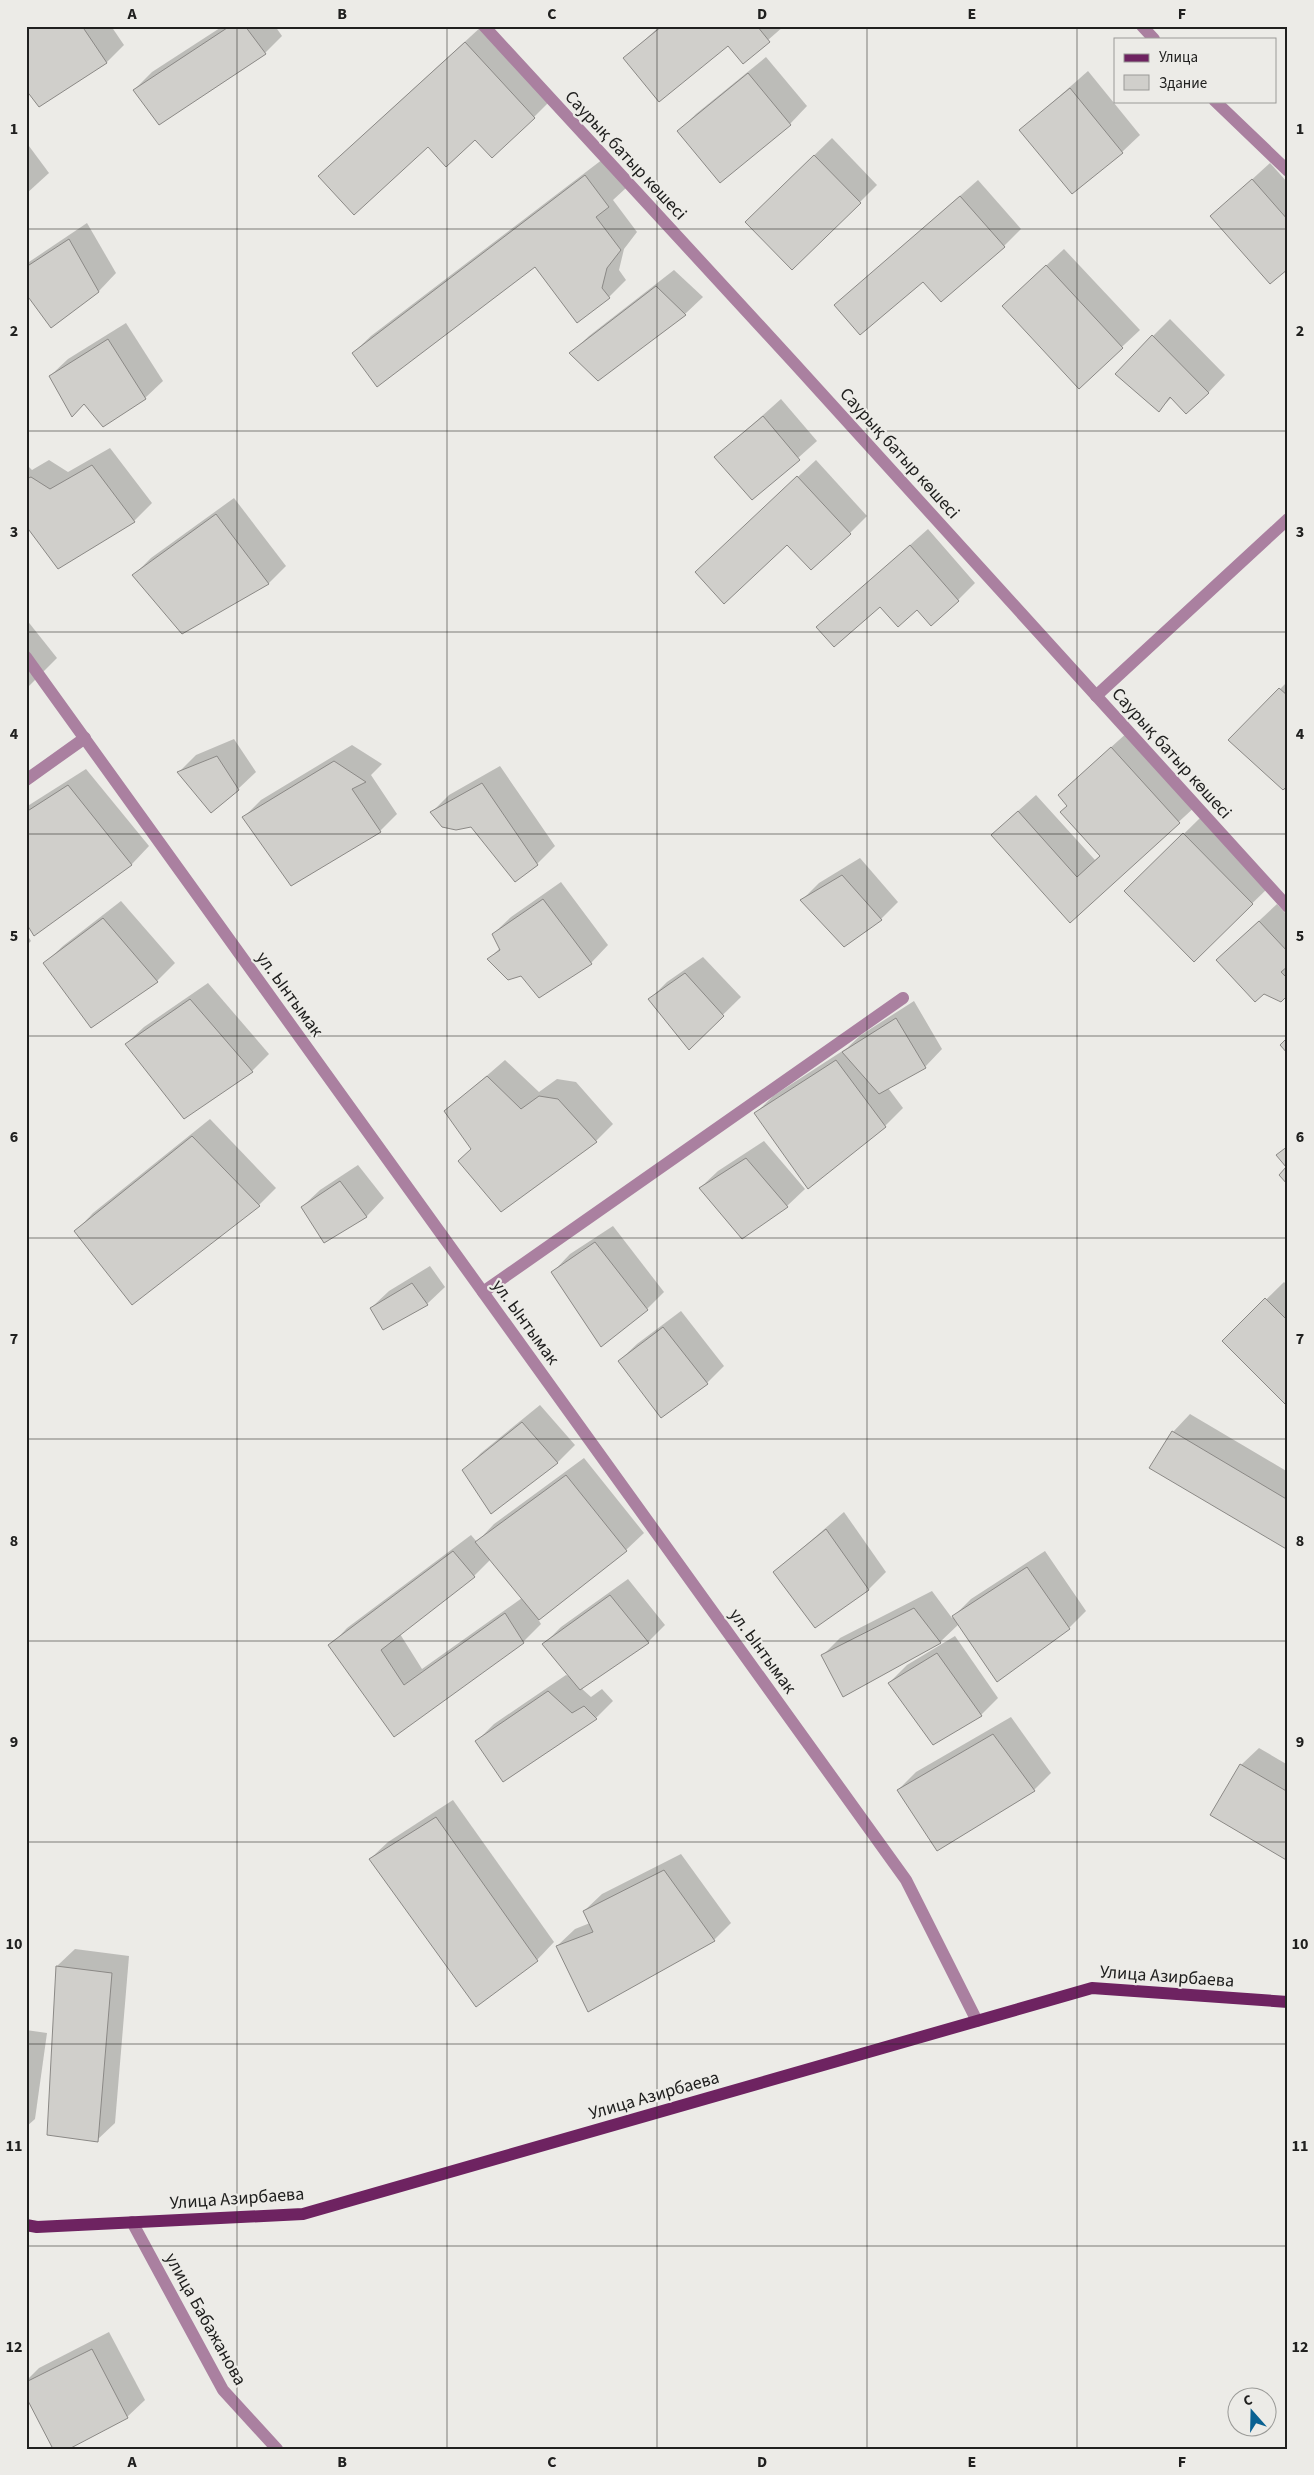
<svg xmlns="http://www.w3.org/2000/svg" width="1314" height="2475" viewBox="0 0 1314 2475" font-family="'Source Sans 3',sans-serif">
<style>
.shadow{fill:#0003;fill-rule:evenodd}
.building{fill:#d0cfcb;stroke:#8b8986}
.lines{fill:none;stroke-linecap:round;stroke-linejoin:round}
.minor{stroke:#aa80a0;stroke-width:12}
.major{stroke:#6e2361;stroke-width:12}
.grid{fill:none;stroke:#20201f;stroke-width:1;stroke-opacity:0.55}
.labels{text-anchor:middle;stroke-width:4.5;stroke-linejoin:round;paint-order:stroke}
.street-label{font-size:18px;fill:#20201f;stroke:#ecebe7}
.neatline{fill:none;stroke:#20201f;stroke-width:2}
.grid-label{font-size:16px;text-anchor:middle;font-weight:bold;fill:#20201f}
</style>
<rect width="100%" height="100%" fill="#ecebe7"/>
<g class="shadow">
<path d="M 26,26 L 111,26 L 124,45 L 107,62 L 39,105 Z"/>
<path d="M 223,26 L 275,26 L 282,36 L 265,53 L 134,90 L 152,72 Z"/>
<path d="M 482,26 L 551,100 L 534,117 L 475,138 L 337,159 Z"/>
<path d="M 660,26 L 784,26 L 743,62 L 728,44 L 625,58 Z"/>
<path d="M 766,57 L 807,106 L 790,124 L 679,131 L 696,114 Z"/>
<path d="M 1088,71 L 1140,135 L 1122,152 L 1072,193 L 1021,130 Z"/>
<path d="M 832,138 L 877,185 L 860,202 L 764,204 Z"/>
<path d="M 26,142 L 49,173 L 26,194 Z"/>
<path d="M 603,159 L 626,188 L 613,200 L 637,232 L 624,249 L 619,270 L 626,280 L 609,297 L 535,265 L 353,353 L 371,336 Z"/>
<path d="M 1270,163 L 1288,183 L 1288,267 L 1212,216 Z"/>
<path d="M 978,180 L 1021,229 L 1004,246 L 923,280 L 836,305 Z"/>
<path d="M 87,223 L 116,273 L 99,291 L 52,326 L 26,292 L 26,264 Z"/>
<path d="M 1064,249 L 1140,330 L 1079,387 L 1021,289 Z"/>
<path d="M 674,270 L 703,297 L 685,314 L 598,379 L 571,353 L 589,336 Z"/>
<path d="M 1170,319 L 1225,375 L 1208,393 L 1172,397 L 1159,410 L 1153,336 Z"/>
<path d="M 126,323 L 163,381 L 145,398 L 85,403 L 50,376 L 68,359 Z"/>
<path d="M 781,399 L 817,441 L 752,499 L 716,457 Z"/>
<path d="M 110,448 L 152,503 L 134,521 L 58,567 L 26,524 L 26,464 L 32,470 L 49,460 L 68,472 Z"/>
<path d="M 816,460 L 867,516 L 850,533 L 714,555 Z"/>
<path d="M 234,498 L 286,566 L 269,583 L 183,633 L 134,575 L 151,558 Z"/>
<path d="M 928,529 L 975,583 L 958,600 L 880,605 L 818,627 Z"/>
<path d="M 26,619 L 57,658 L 26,689 Z"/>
<path d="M 1288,681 L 1288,793 L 1230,740 Z"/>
<path d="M 1129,731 L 1197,805 L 1071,921 L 1010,818 L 1036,795 L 1095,860 L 1101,855 L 1068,805 L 1077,778 Z"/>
<path d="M 234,739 L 256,772 L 238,789 L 179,772 L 196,755 Z"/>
<path d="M 352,745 L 382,764 L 371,775 L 397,814 L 380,831 L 244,817 L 261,800 Z"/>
<path d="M 500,766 L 555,846 L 537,864 L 515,880 L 471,825 L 432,812 L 449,795 Z"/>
<path d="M 86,769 L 149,846 L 132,864 L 35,934 L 26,921 L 26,807 Z"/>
<path d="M 1201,817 L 1270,886 L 1194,960 L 1126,891 Z"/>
<path d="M 860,858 L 898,902 L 881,919 L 802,900 L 819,883 Z"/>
<path d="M 561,882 L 608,945 L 591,963 L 522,974 L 489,959 L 500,948 L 493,934 L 511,917 Z"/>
<path d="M 121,901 L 175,963 L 157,981 L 91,1027 L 45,963 L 63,946 Z"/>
<path d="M 1277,904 L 1288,916 L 1288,993 L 1217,960 Z"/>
<path d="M 26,933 L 31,941 L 26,946 Z"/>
<path d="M 703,957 L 741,997 L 689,1048 L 650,999 L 667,982 Z"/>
<path d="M 208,983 L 269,1054 L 252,1071 L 184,1117 L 126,1044 L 144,1027 Z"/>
<path d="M 914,1001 L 942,1049 L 925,1067 L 888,1088 L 903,1108 L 885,1126 L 808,1187 L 756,1113 L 773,1096 L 847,1048 L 861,1035 Z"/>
<path d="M 505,1060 L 539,1092 L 557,1079 L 576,1082 L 613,1124 L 596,1141 L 472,1149 L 446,1111 Z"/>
<path d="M 210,1119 L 276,1188 L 259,1205 L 76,1231 L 93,1213 Z"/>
<path d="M 764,1141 L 805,1189 L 787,1206 L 742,1238 L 700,1188 L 718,1171 Z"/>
<path d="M 358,1165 L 384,1198 L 367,1216 L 324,1242 L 302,1207 L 320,1190 Z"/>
<path d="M 613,1226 L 664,1292 L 647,1309 L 553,1272 L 570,1254 Z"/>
<path d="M 430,1266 L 445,1287 L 427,1304 L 371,1308 L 389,1291 Z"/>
<path d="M 1284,1282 L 1288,1286 L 1288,1406 L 1224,1341 Z"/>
<path d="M 681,1311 L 724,1366 L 707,1383 L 619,1361 L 637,1344 Z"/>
<path d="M 540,1405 L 575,1445 L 558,1462 L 492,1512 L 464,1470 L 481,1453 Z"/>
<path d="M 1190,1414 L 1288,1472 L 1288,1549 L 1173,1432 Z"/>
<path d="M 584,1458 L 644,1533 L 626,1550 L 538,1619 L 541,1624 L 523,1642 L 394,1736 L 330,1646 L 347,1628 L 471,1535 L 477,1542 L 494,1524 ZM 491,1559 L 522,1598 L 422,1669 L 400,1634 L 474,1576 Z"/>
<path d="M 844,1512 L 886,1572 L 869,1589 L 815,1626 L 775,1572 Z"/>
<path d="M 1045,1551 L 1086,1611 L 1069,1628 L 959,1624 L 940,1642 L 823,1655 L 840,1638 L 932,1591 L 952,1618 L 971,1599 Z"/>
<path d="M 628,1579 L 665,1625 L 648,1642 L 581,1688 L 591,1697 L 602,1689 L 613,1701 L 596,1718 L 504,1780 L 477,1741 L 494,1724 L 566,1675 L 571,1677 L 544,1644 L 561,1627 Z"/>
<path d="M 955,1636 L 998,1698 L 981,1715 L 889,1683 L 907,1665 Z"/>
<path d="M 1011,1717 L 1051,1773 L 1034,1790 L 898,1790 L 916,1772 Z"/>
<path d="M 1259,1748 L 1288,1765 L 1288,1860 L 1241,1765 Z"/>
<path d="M 453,1800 L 554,1942 L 537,1960 L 370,1859 L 388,1842 Z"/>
<path d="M 681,1854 L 731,1923 L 714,1940 L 557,1946 L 575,1929 L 590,1923 L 584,1911 L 602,1894 Z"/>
<path d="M 75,1949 L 129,1956 L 115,2123 L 97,2140 L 57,1966 Z"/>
<path d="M 26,2030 L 47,2033 L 35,2119 L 26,2127 Z"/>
<path d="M 109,2332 L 145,2400 L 127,2417 L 26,2394 L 26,2381 L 39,2368 Z"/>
</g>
<g class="building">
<path d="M 26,26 L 82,26 L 107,63 L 39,107 L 26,90 Z"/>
<path d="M 230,26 L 245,26 L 266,54 L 159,125 L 133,90 Z"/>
<path d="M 662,26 L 757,26 L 770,42 L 743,64 L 728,46 L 659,102 L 623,58 Z"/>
<path d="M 465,42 L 535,118 L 492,158 L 475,140 L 446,167 L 428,147 L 354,215 L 318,176 Z"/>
<path d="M 748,73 L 791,125 L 720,183 L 677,131 Z"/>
<path d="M 1070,88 L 1123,153 L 1072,194 L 1019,130 Z"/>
<path d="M 814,155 L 861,203 L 792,270 L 745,222 Z"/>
<path d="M 585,175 L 609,207 L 596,217 L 621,250 L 607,268 L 602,288 L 610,298 L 577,323 L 535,267 L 377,387 L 352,353 Z"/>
<path d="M 1252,179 L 1288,220 L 1288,269 L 1270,284 L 1210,216 Z"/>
<path d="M 960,196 L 1005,247 L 941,302 L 923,282 L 860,335 L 834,305 Z"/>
<path d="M 69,239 L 99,292 L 51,328 L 26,294 L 26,267 Z"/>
<path d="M 1046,265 L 1123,348 L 1079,389 L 1002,306 Z"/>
<path d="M 656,286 L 686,315 L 598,381 L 569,353 Z"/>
<path d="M 1152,335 L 1209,393 L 1186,414 L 1170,397 L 1159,412 L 1115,374 Z"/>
<path d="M 108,339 L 146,399 L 103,427 L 84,404 L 72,417 L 49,376 Z"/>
<path d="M 763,416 L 800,460 L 752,500 L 714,457 Z"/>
<path d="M 92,465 L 135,522 L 58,569 L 26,526 L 26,479 L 31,477 L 50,489 Z"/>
<path d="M 797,476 L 851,534 L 811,570 L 787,545 L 724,604 L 695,572 Z"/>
<path d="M 216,514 L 269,584 L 182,634 L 132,575 Z"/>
<path d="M 910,545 L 959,601 L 931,626 L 917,610 L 898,627 L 880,607 L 834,647 L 816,627 Z"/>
<path d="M 1279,688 L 1288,696 L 1288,785 L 1283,790 L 1228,740 Z"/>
<path d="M 1111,747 L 1180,823 L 1070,923 L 991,835 L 1018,811 L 1077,877 L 1100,856 L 1060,812 L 1067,806 L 1058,795 Z"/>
<path d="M 217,756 L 239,790 L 211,813 L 177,772 Z"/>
<path d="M 334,761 L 366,782 L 352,789 L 381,832 L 291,886 L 242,817 Z"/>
<path d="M 482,783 L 538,865 L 515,882 L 471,827 L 456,830 L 442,827 L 430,812 Z"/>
<path d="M 68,785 L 132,865 L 34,936 L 26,923 L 26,812 Z"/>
<path d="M 1183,833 L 1253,904 L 1194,962 L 1124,891 Z"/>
<path d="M 842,875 L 882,920 L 844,947 L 800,900 Z"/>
<path d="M 543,899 L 592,964 L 539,998 L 521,976 L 508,980 L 487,959 L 500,950 L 492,934 Z"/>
<path d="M 103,918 L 158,982 L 91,1028 L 43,963 Z"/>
<path d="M 1259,921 L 1288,952 L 1288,966 L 1281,972 L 1288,979 L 1288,995 L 1281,1002 L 1264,994 L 1255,1002 L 1216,960 Z"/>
<path d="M 685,973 L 724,1016 L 689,1050 L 648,999 Z"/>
<path d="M 190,999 L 253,1072 L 184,1119 L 125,1044 Z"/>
<path d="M 896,1018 L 926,1068 L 879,1094 L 842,1052 Z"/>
<path d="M 1288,1037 L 1288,1054 L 1280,1045 Z"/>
<path d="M 836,1060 L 886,1127 L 808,1189 L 754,1113 Z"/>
<path d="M 487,1076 L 521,1109 L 539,1096 L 558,1099 L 597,1142 L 501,1212 L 458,1161 L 471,1149 L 444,1111 Z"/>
<path d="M 192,1136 L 260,1206 L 132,1305 L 74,1231 Z"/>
<path d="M 1288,1146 L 1288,1185 L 1279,1175 L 1286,1167 L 1276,1155 Z"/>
<path d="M 746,1158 L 788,1207 L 742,1239 L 699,1188 Z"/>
<path d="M 340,1181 L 367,1217 L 324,1243 L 301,1207 Z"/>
<path d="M 595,1242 L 648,1310 L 601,1347 L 551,1272 Z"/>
<path d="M 412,1283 L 428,1305 L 383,1330 L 370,1308 Z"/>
<path d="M 1265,1298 L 1288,1321 L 1288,1407 L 1222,1341 Z"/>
<path d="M 663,1327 L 708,1384 L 661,1418 L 618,1361 Z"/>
<path d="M 522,1422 L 558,1463 L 491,1514 L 462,1470 Z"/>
<path d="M 1172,1431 L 1288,1500 L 1288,1550 L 1149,1468 Z"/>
<path d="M 566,1475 L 627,1551 L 539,1620 L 475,1542 Z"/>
<path d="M 826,1529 L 869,1590 L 815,1628 L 773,1572 Z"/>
<path d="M 453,1551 L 475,1577 L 381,1650 L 404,1685 L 505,1613 L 524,1643 L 394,1737 L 328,1645 Z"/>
<path d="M 1027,1567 L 1070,1629 L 997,1682 L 952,1616 Z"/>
<path d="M 610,1595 L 649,1643 L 580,1690 L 542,1644 Z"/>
<path d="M 914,1608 L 941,1643 L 843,1697 L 821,1655 Z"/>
<path d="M 937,1653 L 982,1716 L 933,1745 L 888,1683 Z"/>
<path d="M 548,1691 L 572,1713 L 584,1706 L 597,1719 L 503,1782 L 475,1741 Z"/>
<path d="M 993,1734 L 1035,1791 L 937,1851 L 897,1790 Z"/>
<path d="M 1240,1764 L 1288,1792 L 1288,1861 L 1210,1815 Z"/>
<path d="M 436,1817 L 538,1961 L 476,2007 L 369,1859 Z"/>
<path d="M 664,1870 L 715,1941 L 588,2012 L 556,1946 L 593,1932 L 583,1911 Z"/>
<path d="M 56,1966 L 112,1973 L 98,2142 L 47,2135 Z"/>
<path d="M 92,2349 L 128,2418 L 69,2449 L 53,2449 L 26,2397 L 26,2382 Z"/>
</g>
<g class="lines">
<g class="minor">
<path d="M 484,26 L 794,363 L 1288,907"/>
<path d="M 1142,26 L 1154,39"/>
<path d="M 1215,101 L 1288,171"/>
<path d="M 26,657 L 906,1880 L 977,2021"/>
<path d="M 1096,696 L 1288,519"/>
<path d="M 26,780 L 85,738"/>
<path d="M 483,1292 L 903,998"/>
<path d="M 132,2222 L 223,2390 L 277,2449"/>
</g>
<path class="major" d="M 26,2225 L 37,2227 L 303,2214 L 1092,1988 L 1288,2002"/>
</g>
<path class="grid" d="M 237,26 L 237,2449M 447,26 L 447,2449M 657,26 L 657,2449M 867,26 L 867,2449M 1077,26 L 1077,2449M 26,229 L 1288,229M 26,431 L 1288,431M 26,632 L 1288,632M 26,834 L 1288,834M 26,1036 L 1288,1036M 26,1238 L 1288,1238M 26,1439 L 1288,1439M 26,1641 L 1288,1641M 26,1842 L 1288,1842M 26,2044 L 1288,2044M 26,2246 L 1288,2246"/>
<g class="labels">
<g class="street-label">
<text transform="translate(626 155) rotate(47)" y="6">Саурық батыр көшесі</text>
<text transform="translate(900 453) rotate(48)" y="6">Саурық батыр көшесі</text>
<text transform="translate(1172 753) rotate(48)" y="6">Саурық батыр көшесі</text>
<text transform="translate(290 994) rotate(54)" y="6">ул. Ынтымак</text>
<text transform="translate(526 1322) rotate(54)" y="6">ул. Ынтымак</text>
<text transform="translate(763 1651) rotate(54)" y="6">ул. Ынтымак</text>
<text transform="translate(1167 1976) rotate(4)" y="6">Улица Азирбаева</text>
<text transform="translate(654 2095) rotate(-16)" y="6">Улица Азирбаева</text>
<text transform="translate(237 2198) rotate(-4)" y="6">Улица Азирбаева</text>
<text transform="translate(206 2319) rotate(61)" y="6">улица Бабажанова</text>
</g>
</g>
<rect width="1314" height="2475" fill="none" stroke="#ecebe7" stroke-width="55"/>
<rect x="1114" y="38" width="162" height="65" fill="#ecebe7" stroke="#9a9a97"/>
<rect x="1124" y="54" width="25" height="8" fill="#6e2361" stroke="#9a9a97"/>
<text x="1159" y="62" font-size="15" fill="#20201f">Улица</text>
<rect x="1124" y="75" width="25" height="15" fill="#d0cfcb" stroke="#9a9a97"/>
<text x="1159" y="88" font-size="15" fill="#20201f">Здание</text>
<g transform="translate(1252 2412) rotate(340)"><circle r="24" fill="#ecebe7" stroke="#9a9a97"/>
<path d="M0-4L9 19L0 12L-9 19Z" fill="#096192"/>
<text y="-8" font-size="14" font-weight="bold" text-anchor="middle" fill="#20201f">С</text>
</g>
<rect x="28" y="28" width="1258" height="2420" class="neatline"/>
<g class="grid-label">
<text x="132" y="19">A</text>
<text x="342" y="19">B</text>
<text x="552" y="19">C</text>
<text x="762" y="19">D</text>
<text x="972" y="19">E</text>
<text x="1182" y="19">F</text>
<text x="14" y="134">1</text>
<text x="1300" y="134">1</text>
<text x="14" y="336">2</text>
<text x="1300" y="336">2</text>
<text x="14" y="537">3</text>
<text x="1300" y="537">3</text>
<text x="14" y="739">4</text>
<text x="1300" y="739">4</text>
<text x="14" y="941">5</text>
<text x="1300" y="941">5</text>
<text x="14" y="1142">6</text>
<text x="1300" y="1142">6</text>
<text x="14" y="1344">7</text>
<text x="1300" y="1344">7</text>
<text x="14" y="1546">8</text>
<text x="1300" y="1546">8</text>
<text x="14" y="1747">9</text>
<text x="1300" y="1747">9</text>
<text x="14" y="1949">10</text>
<text x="1300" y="1949">10</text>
<text x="14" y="2151">11</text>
<text x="1300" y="2151">11</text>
<text x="14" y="2352">12</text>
<text x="1300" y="2352">12</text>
<text x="132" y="2467">A</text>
<text x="342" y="2467">B</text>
<text x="552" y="2467">C</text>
<text x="762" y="2467">D</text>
<text x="972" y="2467">E</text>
<text x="1182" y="2467">F</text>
</g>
</svg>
